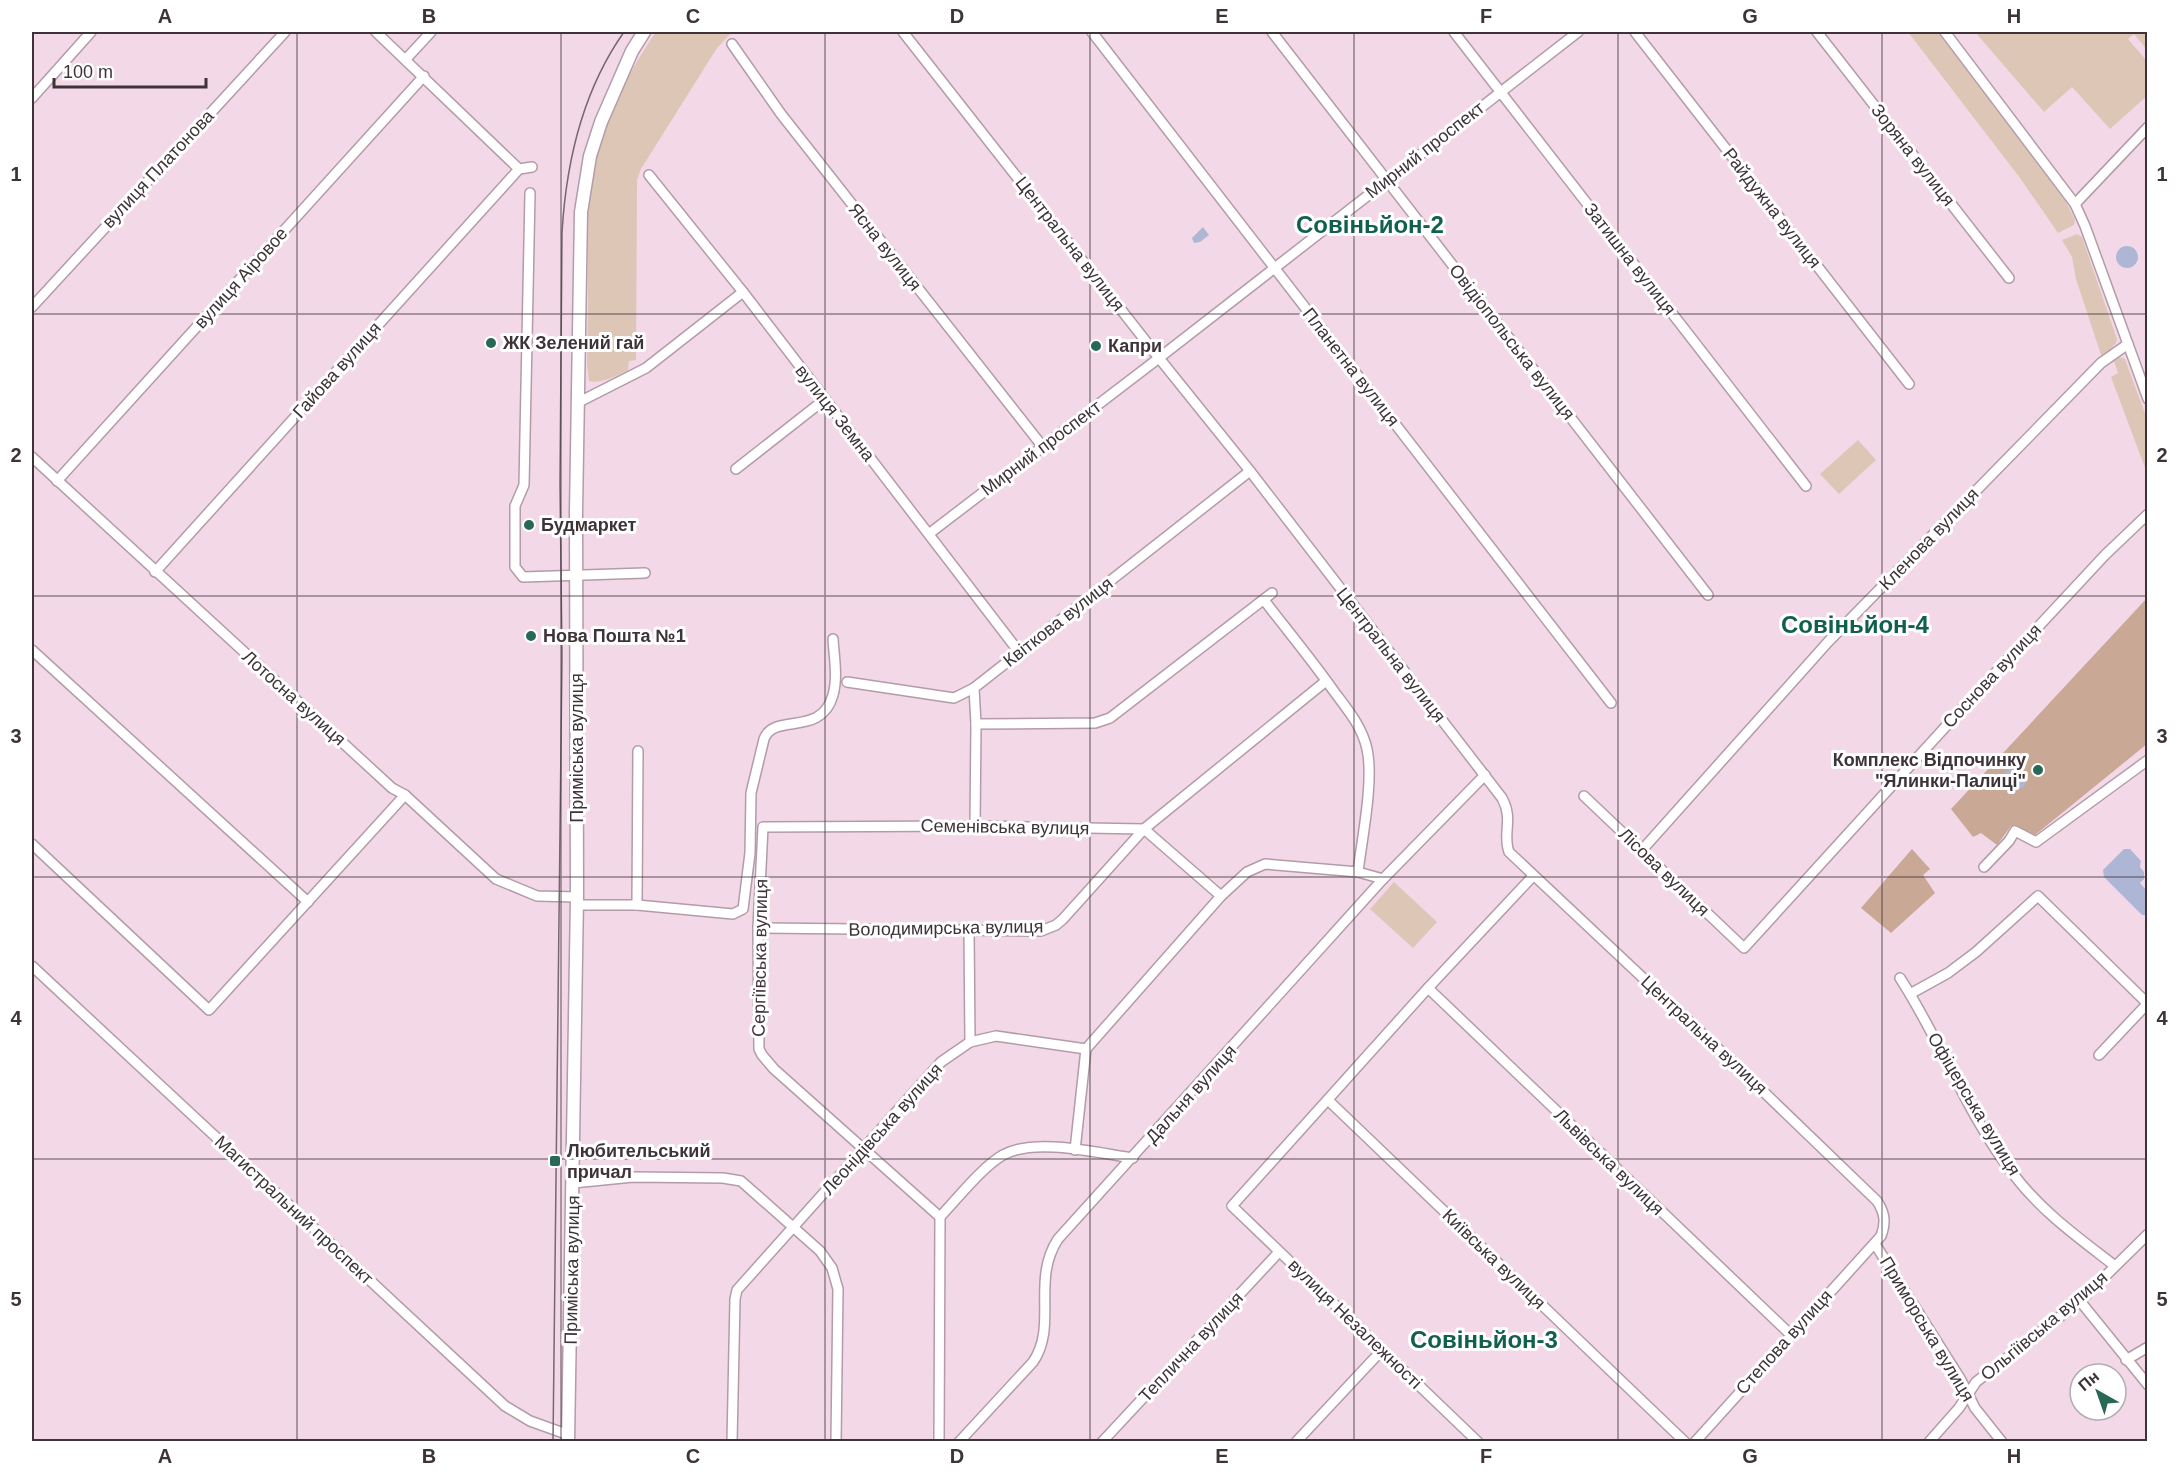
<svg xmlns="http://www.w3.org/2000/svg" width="2179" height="1473" viewBox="0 0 2179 1473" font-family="Arial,sans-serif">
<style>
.green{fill:#dec6b7}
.forest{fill:#c9a895}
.water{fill:#aeb6d6}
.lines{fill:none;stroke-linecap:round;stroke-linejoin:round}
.minor-casing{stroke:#b39ba9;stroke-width:12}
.tertiary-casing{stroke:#b39ba9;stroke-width:15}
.minor{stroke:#fff;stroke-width:9}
.tertiary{stroke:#fff;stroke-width:12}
.tram{stroke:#766770;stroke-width:1.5}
.grid{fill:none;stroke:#3d3339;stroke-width:1.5;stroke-opacity:0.55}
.poi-dot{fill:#286856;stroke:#fff;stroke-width:2}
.labels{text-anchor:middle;stroke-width:6;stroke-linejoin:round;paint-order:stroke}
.street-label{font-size:18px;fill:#3d3339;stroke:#fff}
.poi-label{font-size:18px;font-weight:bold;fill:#3d3339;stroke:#fff;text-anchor:start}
.district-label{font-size:24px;font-weight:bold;fill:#10604d;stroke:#fff}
.neatline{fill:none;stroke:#3d3339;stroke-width:2}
.grid-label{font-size:20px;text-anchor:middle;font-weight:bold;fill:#3d3339}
</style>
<rect width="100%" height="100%" fill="#f3d9e8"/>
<g class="green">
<path d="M 656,32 L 732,32 L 717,48 L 641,169 L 637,180 L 637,192 L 636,360 L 629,361 L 628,370 C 616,376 602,384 589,381 L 587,364 C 588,325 588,287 588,249 C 588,228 586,207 589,185 C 598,130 625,77 656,32 Z"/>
<path d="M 1908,32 L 1938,32 L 2066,202 L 2075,220 L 2074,225 L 2058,233 L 2020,178 Z"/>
<path d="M 1975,32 L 2147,32 L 2147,50 L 2134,34 L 2128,39 L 2147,61 L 2147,96 L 2110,129 L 2072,87 L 2044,112 Z"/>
<path d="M 2077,234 L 2082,237 L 2117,339 L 2116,343 L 2102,358 L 2076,279 L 2072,257 L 2062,240 Z"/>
<path d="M 2119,357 L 2125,359 L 2147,419 L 2147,473 L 2111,377 L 2118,373 L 2114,361 Z"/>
<path d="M 1858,440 L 1876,460 L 1839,494 L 1820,474 Z"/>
<path d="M 1394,882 L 1437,922 L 1413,948 L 1370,909 Z"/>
</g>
<g class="forest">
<path d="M 2147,598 L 2147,744 L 2035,835 L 2011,826 L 1997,845 L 1981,833 L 1973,837 L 1951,809 Z"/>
<path d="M 1912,849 L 1930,869 L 1923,875 L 1935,893 L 1891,933 L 1861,908 Z"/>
</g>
<g class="water">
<path d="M 1203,227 L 1209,235 L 1200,242 L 1194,243 L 1192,238 Z"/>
<circle cx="2127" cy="257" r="11"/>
<path d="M 2008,768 L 2012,768 L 2026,784 L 2022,788 L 2018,789 L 2005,775 Z"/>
<path d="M 2124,849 L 2130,849 L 2141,861 L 2140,867 L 2144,872 L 2144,879 L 2140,883 L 2147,891 L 2147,915 L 2142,915 L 2104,877 L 2103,870 Z"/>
</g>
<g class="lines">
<defs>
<g id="minor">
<path d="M 376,32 L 519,169 L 532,167"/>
<path d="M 903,32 L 1159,358 L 1250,471 L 1502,798 C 1514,820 1502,833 1509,852 L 1743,1072 L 1877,1201 C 1885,1213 1886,1223 1881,1236 L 1695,1442"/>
<path d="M 1092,32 L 1611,703"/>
<path d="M 1272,32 L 1708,595"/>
<path d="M 1454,32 L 1806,486"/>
<path d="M 1635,32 L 1909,384"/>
<path d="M 1817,32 L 2009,278"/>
<path d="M 1945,32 L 2075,204 L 2085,226 L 2148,399"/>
<path d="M 732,44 L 781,114 L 1043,447"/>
<path d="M 406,59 L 431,32"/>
<path d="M 32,98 L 91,32"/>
<path d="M 649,175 L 743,292 L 1019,652"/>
<path d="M 530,193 L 524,485 L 515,506 L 515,567 L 523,577 L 645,573"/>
<path d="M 2075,204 L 2148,127"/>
<path d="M 32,307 L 285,32"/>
<path d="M 579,402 L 646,368 L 743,292"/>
<path d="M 32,457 L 392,788 L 405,795 L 496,879 L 537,896 L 577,897"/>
<path d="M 736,469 L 824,400"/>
<path d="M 57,481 L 424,76"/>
<path d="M 930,533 L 1159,358 L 1578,32"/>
<path d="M 155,572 L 519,169"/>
<path d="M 1264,600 C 1287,630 1311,659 1333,690 C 1347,709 1362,726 1367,749 C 1374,781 1362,838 1358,872"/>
<path d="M 32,650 L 308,902"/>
<path d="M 847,682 L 954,698 L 974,688"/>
<path d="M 976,724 L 1095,723 L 1110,718 L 1272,593"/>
<path d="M 1584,796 L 1744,948 L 1958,713 L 2105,555 L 2148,514"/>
<path d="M 975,826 L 976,724 L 974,688 L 1250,471"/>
<path d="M 32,844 L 209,1010 L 405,795"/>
<path d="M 1642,850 L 1828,642 L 2101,363 L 2128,344"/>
<path d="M 1984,867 L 2009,841 L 2015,831 L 2036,842 L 2148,760"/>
<path d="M 577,905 L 637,905 L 733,914 L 743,909 L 750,853 L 751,793 L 764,739 C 774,712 821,738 833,695 C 838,677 834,656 833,639"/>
<path d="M 637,905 L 638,751"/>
<path d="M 758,928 L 1041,931 L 1056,925 L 1063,919 L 1144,829 L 1326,681"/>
<path d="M 969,931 L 970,1042"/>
<path d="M 32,966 L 505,1406 L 530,1421 L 569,1435"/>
<path d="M 1900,978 C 1941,1041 1967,1115 2014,1175 C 2042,1212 2079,1238 2115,1266"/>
<path d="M 1428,988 L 1791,1335"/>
<path d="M 1910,994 L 1948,973 L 1976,952 L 2038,896 L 2147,1003"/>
<path d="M 2099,1055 L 2148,1003"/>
<path d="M 1329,1101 L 1685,1442"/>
<path d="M 1075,1150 L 1086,1049"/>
<path d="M 573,1183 L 633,1177 L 723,1178 L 741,1181 L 820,1251 L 832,1268 L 838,1289 L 836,1442"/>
<path d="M 940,1217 C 957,1199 983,1166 1003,1155 C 1035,1137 1098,1153 1133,1158"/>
<path d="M 1875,1244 L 1961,1380 L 1975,1408 L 2002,1442"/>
<path d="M 2080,1301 L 2148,1385"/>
<path d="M 2126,1360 L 2148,1347"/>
<path d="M 732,1442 L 735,1299 L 737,1290 L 941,1062 L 970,1042 L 996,1036 L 1086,1049 L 1221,896 L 1247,872 L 1265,864 L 1358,872 L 1383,879"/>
<path d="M 939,1442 L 940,1217 L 774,1069 L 762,1055 L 759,1049 L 758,928 L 763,827 L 975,826 L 1144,829 L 1221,896"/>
<path d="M 959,1442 L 1033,1362 C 1058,1326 1031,1280 1058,1239 L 1383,879 L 1485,775"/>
<path d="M 1102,1442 L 1279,1252"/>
<path d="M 1296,1442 L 1382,1350"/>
<path d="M 1478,1442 L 1232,1206 L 1428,988 L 1533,876"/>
<path d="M 1929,1442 L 1959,1408 L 1976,1382 L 2080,1301 L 2148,1234"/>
</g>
<path id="tertiary" d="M 568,1442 L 577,897 L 576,512 L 581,212 L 590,156 L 601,122 L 632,51 L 644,32"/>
</defs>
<use href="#minor" class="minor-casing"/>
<use href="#tertiary" class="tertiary-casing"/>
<use href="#minor" class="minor"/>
<use href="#tertiary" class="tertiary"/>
<path class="tram" d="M 553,1442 L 562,656 L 560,484 L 562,233 C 566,163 583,90 624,32"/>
</g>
<path class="grid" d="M 297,32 L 297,1442M 561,32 L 561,1442M 825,32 L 825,1442M 1090,32 L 1090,1442M 1354,32 L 1354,1442M 1618,32 L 1618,1442M 1882,32 L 1882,1442M 32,314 L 2148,314M 32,596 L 2148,596M 32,877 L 2148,877M 32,1159 L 2148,1159"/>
<g class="poi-dot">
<circle cx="491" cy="343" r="6"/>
<circle cx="1096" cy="346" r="6"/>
<circle cx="529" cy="525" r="6"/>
<circle cx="531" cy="636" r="6"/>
<circle cx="2038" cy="770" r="6"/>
<rect x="549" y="1155" width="12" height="12" rx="3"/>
</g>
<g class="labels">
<g class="street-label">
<text transform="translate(1425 150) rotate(-38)" y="6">Мирний проспект</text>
<text transform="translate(1913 155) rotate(52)" y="6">Зоряна вулиця</text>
<text transform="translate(158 169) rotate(-47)" y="6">вулиця Платонова</text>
<text transform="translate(1772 208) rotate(52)" y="6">Райдужна вулиця</text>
<text transform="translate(1070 244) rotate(52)" y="6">Центральна вулиця</text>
<text transform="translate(885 247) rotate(52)" y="6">Ясна вулиця</text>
<text transform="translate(1630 259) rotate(52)" y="6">Затишна вулиця</text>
<text transform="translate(241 278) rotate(-48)" y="6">вулиця Аіровое</text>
<text transform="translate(1512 342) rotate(52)" y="6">Овідіопольська вулиця</text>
<text transform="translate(1351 367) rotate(52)" y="6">Планетна вулиця</text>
<text transform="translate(337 370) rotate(-48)" y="6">Гайова вулиця</text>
<text transform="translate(835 413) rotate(52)" y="6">вулиця Земна</text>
<text transform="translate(1041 448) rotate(-37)" y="6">Мирний проспект</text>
<text transform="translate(1929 539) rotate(-46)" y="6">Кленова вулиця</text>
<text transform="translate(1058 622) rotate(-38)" y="6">Квіткова вулиця</text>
<text transform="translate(1391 655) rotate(52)" y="6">Центральна вулиця</text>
<text transform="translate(1992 676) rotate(-47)" y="6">Соснова вулиця</text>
<text transform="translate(294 698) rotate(42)" y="6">Лотосна вулиця</text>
<text transform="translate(577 748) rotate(-90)" y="6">Приміська вулиця</text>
<text transform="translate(1005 827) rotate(1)" y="6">Семенівська вулиця</text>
<text transform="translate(1664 872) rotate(44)" y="6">Лісова вулиця</text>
<text transform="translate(946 928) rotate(-1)" y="6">Володимирська вулиця</text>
<text transform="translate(760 958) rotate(-89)" y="6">Сергіївська вулиця</text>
<text transform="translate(1704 1035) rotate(43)" y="6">Центральна вулиця</text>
<text transform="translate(1191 1094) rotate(-48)" y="6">Дальня вулиця</text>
<text transform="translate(1974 1104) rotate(59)" y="6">Офіцерська вулиця</text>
<text transform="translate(882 1129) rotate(-48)" y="6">Леонідівська вулиця</text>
<text transform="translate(1609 1162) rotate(44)" y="6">Львівська вулиця</text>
<text transform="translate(294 1210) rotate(43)" y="6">Магистральний проспект</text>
<text transform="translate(1494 1259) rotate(44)" y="6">Київська вулиця</text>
<text transform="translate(572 1270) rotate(-89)" y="6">Приміська вулиця</text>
<text transform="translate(1355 1324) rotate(44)" y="6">вулиця Незалежності</text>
<text transform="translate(2044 1326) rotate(-40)" y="6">Ольгіївська вулиця</text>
<text transform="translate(1927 1329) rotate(59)" y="6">Приморська вулиця</text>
<text transform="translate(1784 1342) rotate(-48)" y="6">Степова вулиця</text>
<text transform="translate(1191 1347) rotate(-47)" y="6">Теплична вулиця</text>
</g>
<g class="poi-label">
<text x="503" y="349">ЖК Зелений гай</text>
<text x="1108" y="352">Капри</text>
<text x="541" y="531">Будмаркет</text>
<text x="543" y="642">Нова Пошта №1</text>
<text x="2026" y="766" text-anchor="end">Комплекс Відпочинку<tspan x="2026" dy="21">"Ялинки-Палиці"</tspan></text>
<text x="567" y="1157">Любительський<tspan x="567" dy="21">причал</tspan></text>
</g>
<g class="district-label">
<text x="1370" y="233">Совіньйон-2</text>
<text x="1855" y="633">Совіньйон-4</text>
<text x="1484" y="1348">Совіньйон-3</text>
</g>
</g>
<rect width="2179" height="1473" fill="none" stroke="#ffffff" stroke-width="66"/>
<g transform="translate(2098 1392) rotate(320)"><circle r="28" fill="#ffffff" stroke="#b1adb0" stroke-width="1.5"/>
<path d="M0-4.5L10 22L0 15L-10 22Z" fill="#286856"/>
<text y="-9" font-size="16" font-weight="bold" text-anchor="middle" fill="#3d3339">Пн</text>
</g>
<path d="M54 78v9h152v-9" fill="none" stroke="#3d3339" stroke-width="3"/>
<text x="63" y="78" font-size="18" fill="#3d3339" stroke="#ffffff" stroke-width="4.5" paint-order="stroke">100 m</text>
<rect x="33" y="33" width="2113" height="1407" class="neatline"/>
<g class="grid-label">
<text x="165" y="23">A</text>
<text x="429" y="23">B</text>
<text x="693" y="23">C</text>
<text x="957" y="23">D</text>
<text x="1222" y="23">E</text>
<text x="1486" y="23">F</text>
<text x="1750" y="23">G</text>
<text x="2014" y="23">H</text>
<text x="16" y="181">1</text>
<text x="2162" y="181">1</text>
<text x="16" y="462">2</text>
<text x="2162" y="462">2</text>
<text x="16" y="743">3</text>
<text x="2162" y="743">3</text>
<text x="16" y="1025">4</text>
<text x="2162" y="1025">4</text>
<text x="16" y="1306">5</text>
<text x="2162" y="1306">5</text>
<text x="165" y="1463">A</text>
<text x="429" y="1463">B</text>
<text x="693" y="1463">C</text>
<text x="957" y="1463">D</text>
<text x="1222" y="1463">E</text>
<text x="1486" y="1463">F</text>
<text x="1750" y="1463">G</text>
<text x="2014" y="1463">H</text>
</g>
</svg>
